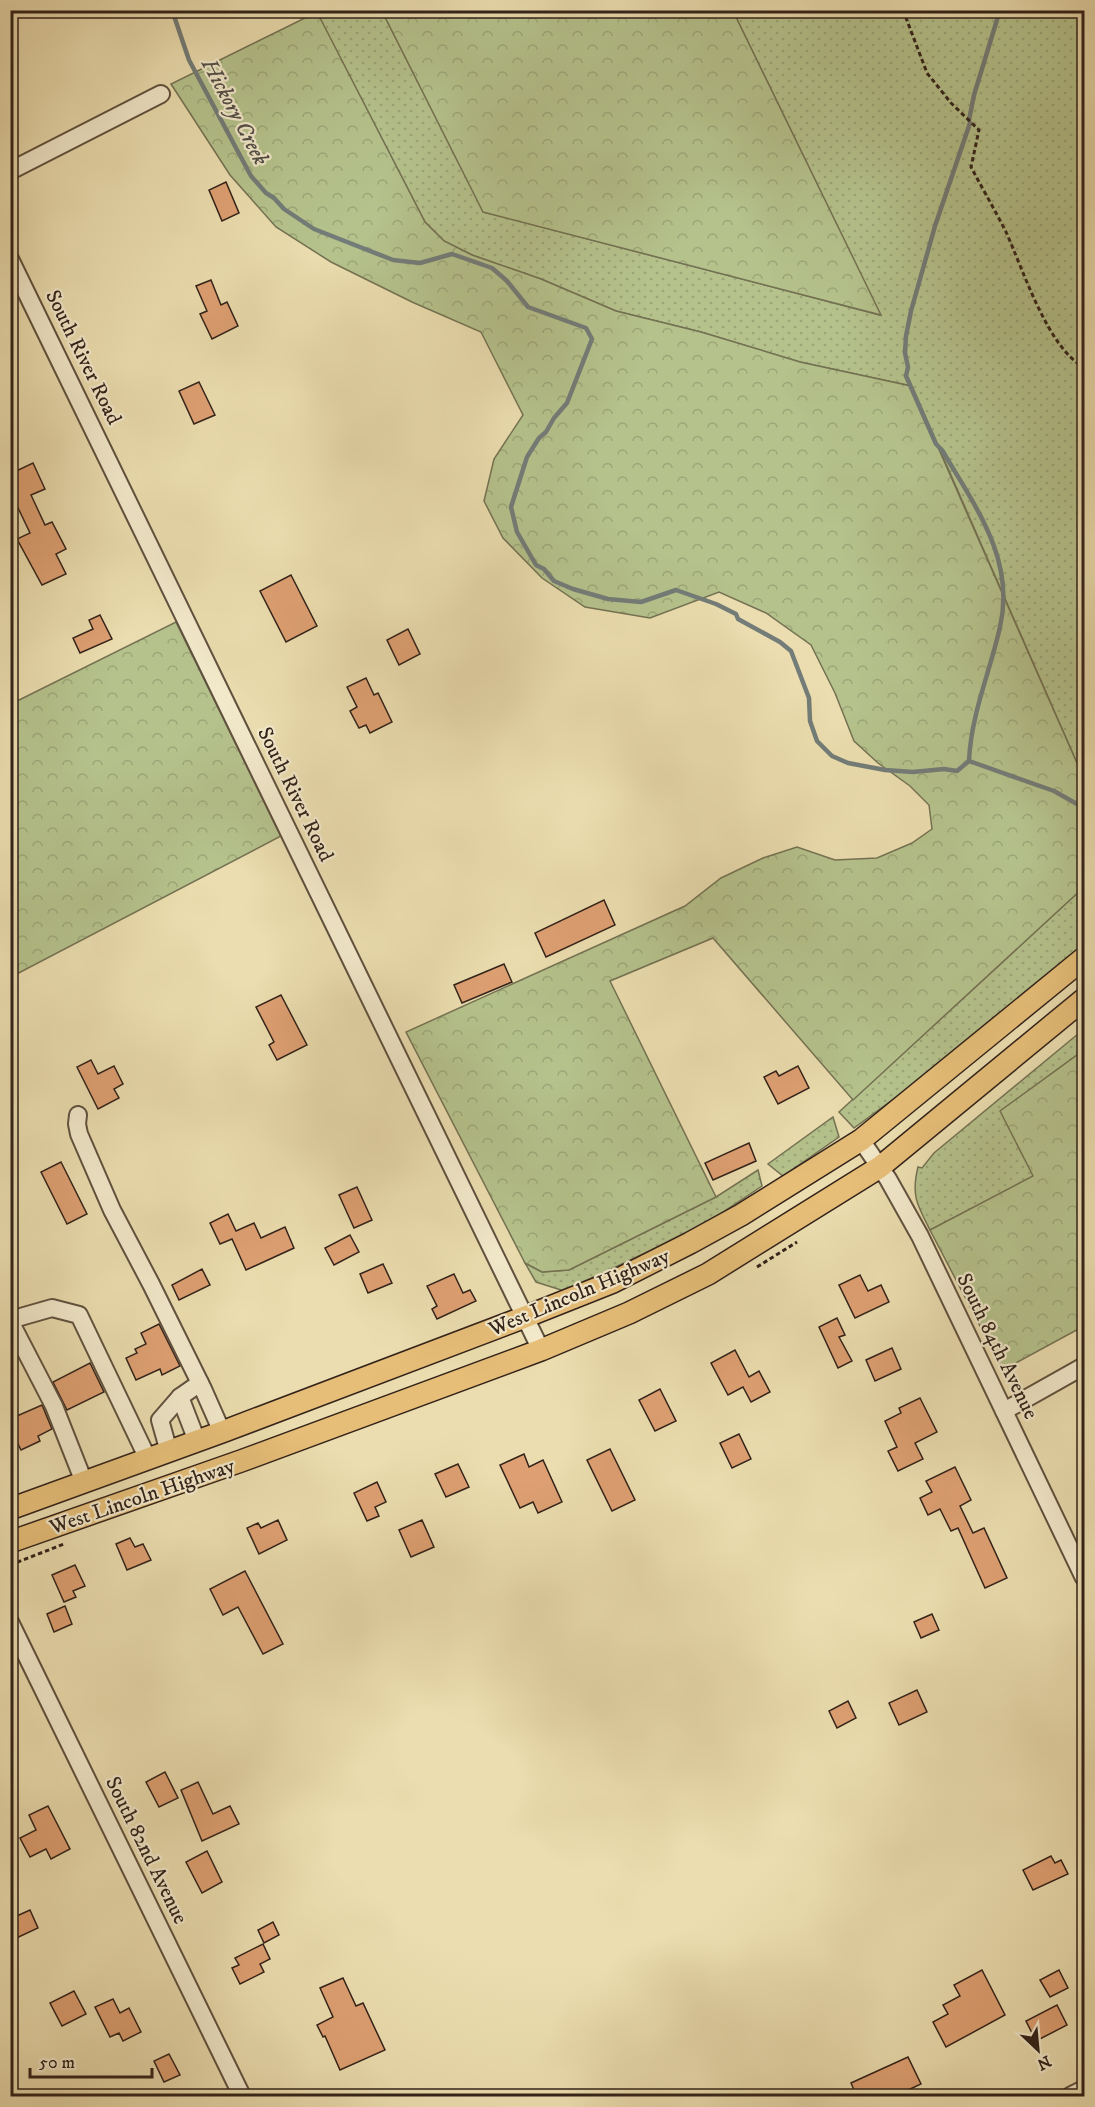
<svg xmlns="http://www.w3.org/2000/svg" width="1095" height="2107" viewBox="0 0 1095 2107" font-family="'IM FELL DW Pica',serif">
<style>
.grass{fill:url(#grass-dots);stroke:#747253;stroke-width:1.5}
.forest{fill:url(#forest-crowns);stroke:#747253;stroke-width:1.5}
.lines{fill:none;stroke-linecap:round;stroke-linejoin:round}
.stream{stroke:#737c78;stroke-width:4.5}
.building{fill:#dea072;stroke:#32221a;stroke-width:1.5}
.minor-casing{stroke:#60513f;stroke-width:20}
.major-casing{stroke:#32221a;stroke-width:24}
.path{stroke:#32221a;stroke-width:3;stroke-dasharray:4.5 3;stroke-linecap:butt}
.minor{stroke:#f2e9cb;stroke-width:16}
.major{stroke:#e6be78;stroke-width:21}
.labels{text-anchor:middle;stroke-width:4.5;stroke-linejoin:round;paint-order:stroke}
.street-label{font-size:21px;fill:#32221a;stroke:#f2e9cb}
.water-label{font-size:22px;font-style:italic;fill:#524f49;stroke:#f2e9cb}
</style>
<defs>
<pattern id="grass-dots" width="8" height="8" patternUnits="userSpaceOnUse" patternTransform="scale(1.5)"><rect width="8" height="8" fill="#b5c28c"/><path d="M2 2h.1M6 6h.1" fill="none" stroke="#9ca678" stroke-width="1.8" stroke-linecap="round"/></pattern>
<pattern id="forest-crowns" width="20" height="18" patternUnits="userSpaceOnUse" patternTransform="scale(1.5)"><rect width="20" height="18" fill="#b5c28c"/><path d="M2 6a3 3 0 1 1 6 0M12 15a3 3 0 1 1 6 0" fill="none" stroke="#9ca678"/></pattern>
</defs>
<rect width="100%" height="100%" fill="#ebddaf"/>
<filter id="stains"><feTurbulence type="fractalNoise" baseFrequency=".00333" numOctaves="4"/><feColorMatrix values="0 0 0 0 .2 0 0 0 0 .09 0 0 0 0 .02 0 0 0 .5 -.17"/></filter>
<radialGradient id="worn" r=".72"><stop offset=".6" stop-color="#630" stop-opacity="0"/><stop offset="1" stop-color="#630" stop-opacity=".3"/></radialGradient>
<g class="grass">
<path d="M 316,11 L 382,11 L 484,212 L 880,315 L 733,11 L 1084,11 L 1084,779 L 908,377 L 911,386 L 800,362 L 701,332 L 616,311 L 541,279 L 472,255 L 444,241 L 425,222 Z"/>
<path d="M 1084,887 L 1084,944 L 903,1092 L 854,1128 L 839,1112 Z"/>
<path d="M 1084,1029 L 1084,1050 L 1001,1111 L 1034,1176 L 930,1230 C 917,1205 911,1195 918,1167 L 922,1168 L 934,1153 Z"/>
<path d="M 833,1117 L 839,1137 L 783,1176 L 768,1164 Z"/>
<path d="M 758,1170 L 762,1186 L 699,1228 L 564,1291 L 536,1282 L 525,1263 L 542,1272 L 569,1270 L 716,1197 Z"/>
</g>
<g class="forest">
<path d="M 382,11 L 733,11 L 881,315 L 483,212 Z"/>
<path d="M 317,12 L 425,222 L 444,241 L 472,255 L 541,279 L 616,311 L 701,332 L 800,362 L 911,386 L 1084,779 L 1084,887 L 853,1100 L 713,938 L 610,981 L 716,1197 L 569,1270 L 542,1272 L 525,1263 L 406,1032 L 685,906 L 721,878 L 763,858 L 797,847 L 835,860 L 877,858 L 912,843 L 932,829 L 929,805 L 910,786 L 878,763 L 854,741 L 835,693 L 811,645 L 766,613 L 719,592 L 650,618 L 585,607 L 542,578 L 503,538 L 484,501 L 494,459 L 523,415 L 481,332 L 412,302 L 331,262 L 276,227 L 230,175 L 171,84 Z"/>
<path d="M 176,622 L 281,836 L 11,977 L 11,704 Z"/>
<path d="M 1084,1050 L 1084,1326 L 1003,1370 L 930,1230 L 1033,1176 L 1000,1111 Z"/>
</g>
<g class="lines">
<g class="stream">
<path d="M 172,10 L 189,60 L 251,176 L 266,193 L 274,198 L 284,209 L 314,229 L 393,260 L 420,263 L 452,254 L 492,268 L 507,281 L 528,307 L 586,328 L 592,339 L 567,403 L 554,418 L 546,432 L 539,438 L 527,457 L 511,507 L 517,532 L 536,565 L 544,569 L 554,581 L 573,589 L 608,599 L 641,602 L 676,590 L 716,604 L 736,614 L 738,619 L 780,642 L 791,651 L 809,698 L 810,721 L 817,741 L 832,756 L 848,763 L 885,770 L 913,772 L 944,769 L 957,771 L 969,761"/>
<path d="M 969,120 L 974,95 L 1000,10"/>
<path d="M 969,761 C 971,714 990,672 1000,627 C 1016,559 974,505 942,450 L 936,444 L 906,376 L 908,367 L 905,353 L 906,336 L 911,311 L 935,226 L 970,123"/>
<path d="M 969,761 L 1054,791 L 1084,808"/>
</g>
</g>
<g class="building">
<path d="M 226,182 L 239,213 L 222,221 L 209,190 Z"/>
<path d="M 211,280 L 221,305 L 227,302 L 238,326 L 212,339 L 200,314 L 207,311 L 196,286 Z"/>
<path d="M 199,382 L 215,415 L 194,424 L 179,391 Z"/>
<path d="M 33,463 L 45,489 L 31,495 L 45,525 L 52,522 L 66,549 L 56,554 L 66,574 L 42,585 L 17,539 L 30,533 L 10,491 L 10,474 Z"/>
<path d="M 291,575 L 317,626 L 286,642 L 260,591 Z"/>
<path d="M 100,615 L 112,639 L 80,653 L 73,638 L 93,629 L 89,620 Z"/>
<path d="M 408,629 L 420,654 L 399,665 L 387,640 Z"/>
<path d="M 366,678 L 374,695 L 378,693 L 392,722 L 370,733 L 366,725 L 359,728 L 350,711 L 357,707 L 347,687 Z"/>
<path d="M 604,900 L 615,925 L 546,957 L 535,933 Z"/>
<path d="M 504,964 L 512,982 L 462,1003 L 454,985 Z"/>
<path d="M 281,995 L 307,1045 L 277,1060 L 269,1045 L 274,1042 L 256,1007 Z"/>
<path d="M 91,1060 L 98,1074 L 114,1066 L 123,1084 L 114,1089 L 119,1098 L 98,1109 L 77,1067 Z"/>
<path d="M 798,1066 L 809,1088 L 778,1104 L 764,1077 L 776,1071 L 779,1076 Z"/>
<path d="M 749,1143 L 756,1161 L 713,1180 L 705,1163 Z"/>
<path d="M 61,1162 L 87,1214 L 67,1224 L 41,1172 Z"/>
<path d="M 357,1187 L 372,1220 L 354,1228 L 339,1195 Z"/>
<path d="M 228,1214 L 236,1231 L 254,1223 L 261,1238 L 285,1227 L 294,1248 L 246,1270 L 232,1239 L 220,1244 L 210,1223 Z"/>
<path d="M 350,1235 L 359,1252 L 334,1265 L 325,1248 Z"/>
<path d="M 383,1264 L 392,1283 L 368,1293 L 360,1274 Z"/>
<path d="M 202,1269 L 210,1285 L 179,1300 L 172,1285 Z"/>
<path d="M 454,1274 L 463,1293 L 470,1290 L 476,1301 L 437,1319 L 432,1309 L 437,1306 L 427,1286 Z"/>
<path d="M 860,1275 L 868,1291 L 881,1285 L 889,1302 L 855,1318 L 839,1285 Z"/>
<path d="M 837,1318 L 845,1335 L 839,1337 L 852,1361 L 838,1368 L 819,1327 Z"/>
<path d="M 159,1324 L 180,1366 L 162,1375 L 160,1369 L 136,1380 L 126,1358 L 137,1353 L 135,1349 L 146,1344 L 141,1333 Z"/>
<path d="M 892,1348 L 901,1369 L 875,1381 L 866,1360 Z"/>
<path d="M 735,1350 L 749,1377 L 759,1371 L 770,1392 L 751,1402 L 743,1387 L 728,1395 L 711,1363 Z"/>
<path d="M 90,1363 L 104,1392 L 67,1410 L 53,1382 Z"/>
<path d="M 660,1389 L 676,1421 L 655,1431 L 639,1400 Z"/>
<path d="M 920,1398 L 937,1432 L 915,1443 L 923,1459 L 898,1471 L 888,1451 L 897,1447 L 885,1421 L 901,1413 L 899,1408 Z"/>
<path d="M 42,1405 L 52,1429 L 38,1436 L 40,1441 L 21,1450 L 18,1444 L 10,1448 L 10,1419 Z"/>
<path d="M 739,1434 L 751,1459 L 732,1468 L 720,1443 Z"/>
<path d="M 610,1449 L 635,1500 L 612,1511 L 587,1460 Z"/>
<path d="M 524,1454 L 529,1467 L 543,1460 L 562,1502 L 538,1513 L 533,1502 L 520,1508 L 500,1465 Z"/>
<path d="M 458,1464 L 469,1487 L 446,1497 L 435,1474 Z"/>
<path d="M 955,1467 L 971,1500 L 960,1506 L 973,1533 L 984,1528 L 1007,1578 L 985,1588 L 958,1528 L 951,1531 L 940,1509 L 928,1515 L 920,1498 L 932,1492 L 926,1481 Z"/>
<path d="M 377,1482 L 386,1502 L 375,1507 L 379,1516 L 367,1521 L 354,1493 Z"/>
<path d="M 278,1520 L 287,1540 L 259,1554 L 247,1528 L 258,1523 L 261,1528 Z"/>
<path d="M 422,1520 L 434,1547 L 411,1557 L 399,1530 Z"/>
<path d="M 130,1538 L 135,1547 L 143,1544 L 151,1560 L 127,1570 L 116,1544 Z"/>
<path d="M 75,1565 L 85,1586 L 73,1591 L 76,1597 L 64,1602 L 52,1575 Z"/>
<path d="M 245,1571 L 283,1644 L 263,1654 L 238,1607 L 223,1615 L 210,1589 Z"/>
<path d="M 65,1606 L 72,1624 L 54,1632 L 47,1614 Z"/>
<path d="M 932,1614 L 939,1630 L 921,1638 L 914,1622 Z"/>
<path d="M 917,1690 L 927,1712 L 899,1725 L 889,1703 Z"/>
<path d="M 848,1701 L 856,1718 L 837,1728 L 829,1711 Z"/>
<path d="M 165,1772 L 178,1798 L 159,1807 L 146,1782 Z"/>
<path d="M 198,1782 L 213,1814 L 230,1806 L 239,1824 L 202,1841 L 181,1790 Z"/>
<path d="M 48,1806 L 70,1849 L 51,1859 L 46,1849 L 30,1857 L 20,1838 L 36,1830 L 29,1815 Z"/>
<path d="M 207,1851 L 222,1882 L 202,1893 L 186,1862 Z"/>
<path d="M 1051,1856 L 1055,1863 L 1061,1860 L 1068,1874 L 1033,1890 L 1023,1870 Z"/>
<path d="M 30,1910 L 38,1928 L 10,1941 L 10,1919 Z"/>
<path d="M 273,1922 L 279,1935 L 264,1943 L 258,1930 Z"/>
<path d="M 263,1944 L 270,1959 L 260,1964 L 264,1972 L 240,1984 L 232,1968 L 239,1965 L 235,1958 Z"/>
<path d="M 982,1970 L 1005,2015 L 946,2047 L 933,2022 L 948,2014 L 943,2005 L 960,1996 L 954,1985 Z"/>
<path d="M 1059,1970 L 1068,1988 L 1050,1997 L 1040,1980 Z"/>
<path d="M 343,1978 L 356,2006 L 363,2003 L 385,2050 L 340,2070 L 325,2036 L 323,2037 L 317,2025 L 333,2017 L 320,1988 Z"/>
<path d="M 74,1991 L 86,2014 L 62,2026 L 50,2003 Z"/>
<path d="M 113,1999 L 120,2013 L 129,2008 L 141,2032 L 123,2041 L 119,2033 L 110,2037 L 95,2007 Z"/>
<path d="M 1057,2005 L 1067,2025 L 1036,2041 L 1026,2021 Z"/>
<path d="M 169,2054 L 180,2075 L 164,2082 L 154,2061 Z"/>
<path d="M 908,2057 L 921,2084 L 906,2091 L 908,2097 L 857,2097 L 851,2083 Z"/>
</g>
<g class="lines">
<defs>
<g id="minor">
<path d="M 10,171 L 161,94"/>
<path d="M 10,259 L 541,1350"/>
<path d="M 78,1115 L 77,1124 L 79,1134 L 112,1210 L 151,1284 L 203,1389 L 222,1432"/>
<path d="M 861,1140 L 888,1179 L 920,1236 L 1084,1578"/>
<path d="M 10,1320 L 52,1308 L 79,1315 L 148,1459"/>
<path d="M 10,1321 L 54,1406 L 84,1482"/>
<path d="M 180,1397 L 197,1441"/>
<path d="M 1004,1411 L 1084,1366"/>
<path d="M 169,1452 L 160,1420 L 180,1397 L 200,1383"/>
<path d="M 10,1622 L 242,2096"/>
<path d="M 1070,2096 L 1084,2089"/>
</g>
<g id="major">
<path d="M 10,1509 L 222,1432 L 525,1317 L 613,1282 L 690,1243 L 741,1215 L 861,1140 L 1084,958"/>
<path d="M 10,1542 L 241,1461 L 541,1350 L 629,1313 L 708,1274 L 880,1167 L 1084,999"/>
</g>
</defs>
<use href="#minor" class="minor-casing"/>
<use href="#major" class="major-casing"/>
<g class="path">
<path d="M 903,10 L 927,73 L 951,103 L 979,130 L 971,167 C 982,188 995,210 1006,232 C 1023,269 1048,349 1084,367"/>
<path d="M 757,1267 L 797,1242"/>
<path d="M 10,1565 L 64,1544"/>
</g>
<use href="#minor" class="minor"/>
<use href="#major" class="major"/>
</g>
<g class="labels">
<g class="street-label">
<text transform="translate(84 357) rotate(64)" y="7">South River Road</text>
<text transform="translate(296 794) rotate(64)" y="7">South River Road</text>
<text transform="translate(579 1292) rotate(-23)" y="7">West Lincoln Highway</text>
<text transform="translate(998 1346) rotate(64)" y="7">South 84th Avenue</text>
<text transform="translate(142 1496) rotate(-19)" y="7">West Lincoln Highway</text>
<text transform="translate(147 1850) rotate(64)" y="7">South 82nd Avenue</text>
</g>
<g class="water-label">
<text transform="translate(236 111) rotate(62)" y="8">Hickory Creek</text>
</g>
</g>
<rect width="1095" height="2107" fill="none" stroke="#ebddaf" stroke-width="36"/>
<rect x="12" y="12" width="1071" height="2083" fill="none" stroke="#32221a" stroke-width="3"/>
<rect x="18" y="18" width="1059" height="2071" fill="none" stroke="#32221a" stroke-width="1.5"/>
<g transform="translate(1038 2050) rotate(154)" stroke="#f2e9cb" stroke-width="4.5" paint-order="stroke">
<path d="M0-4.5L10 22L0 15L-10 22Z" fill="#32221a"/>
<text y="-9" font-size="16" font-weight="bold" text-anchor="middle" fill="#32221a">N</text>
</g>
<path d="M30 2068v9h122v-9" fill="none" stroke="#32221a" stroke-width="3"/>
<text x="39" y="2068" font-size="18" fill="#32221a" stroke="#f2e9cb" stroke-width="4.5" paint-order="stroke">50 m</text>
<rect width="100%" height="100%" filter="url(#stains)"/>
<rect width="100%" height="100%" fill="url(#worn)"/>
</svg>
